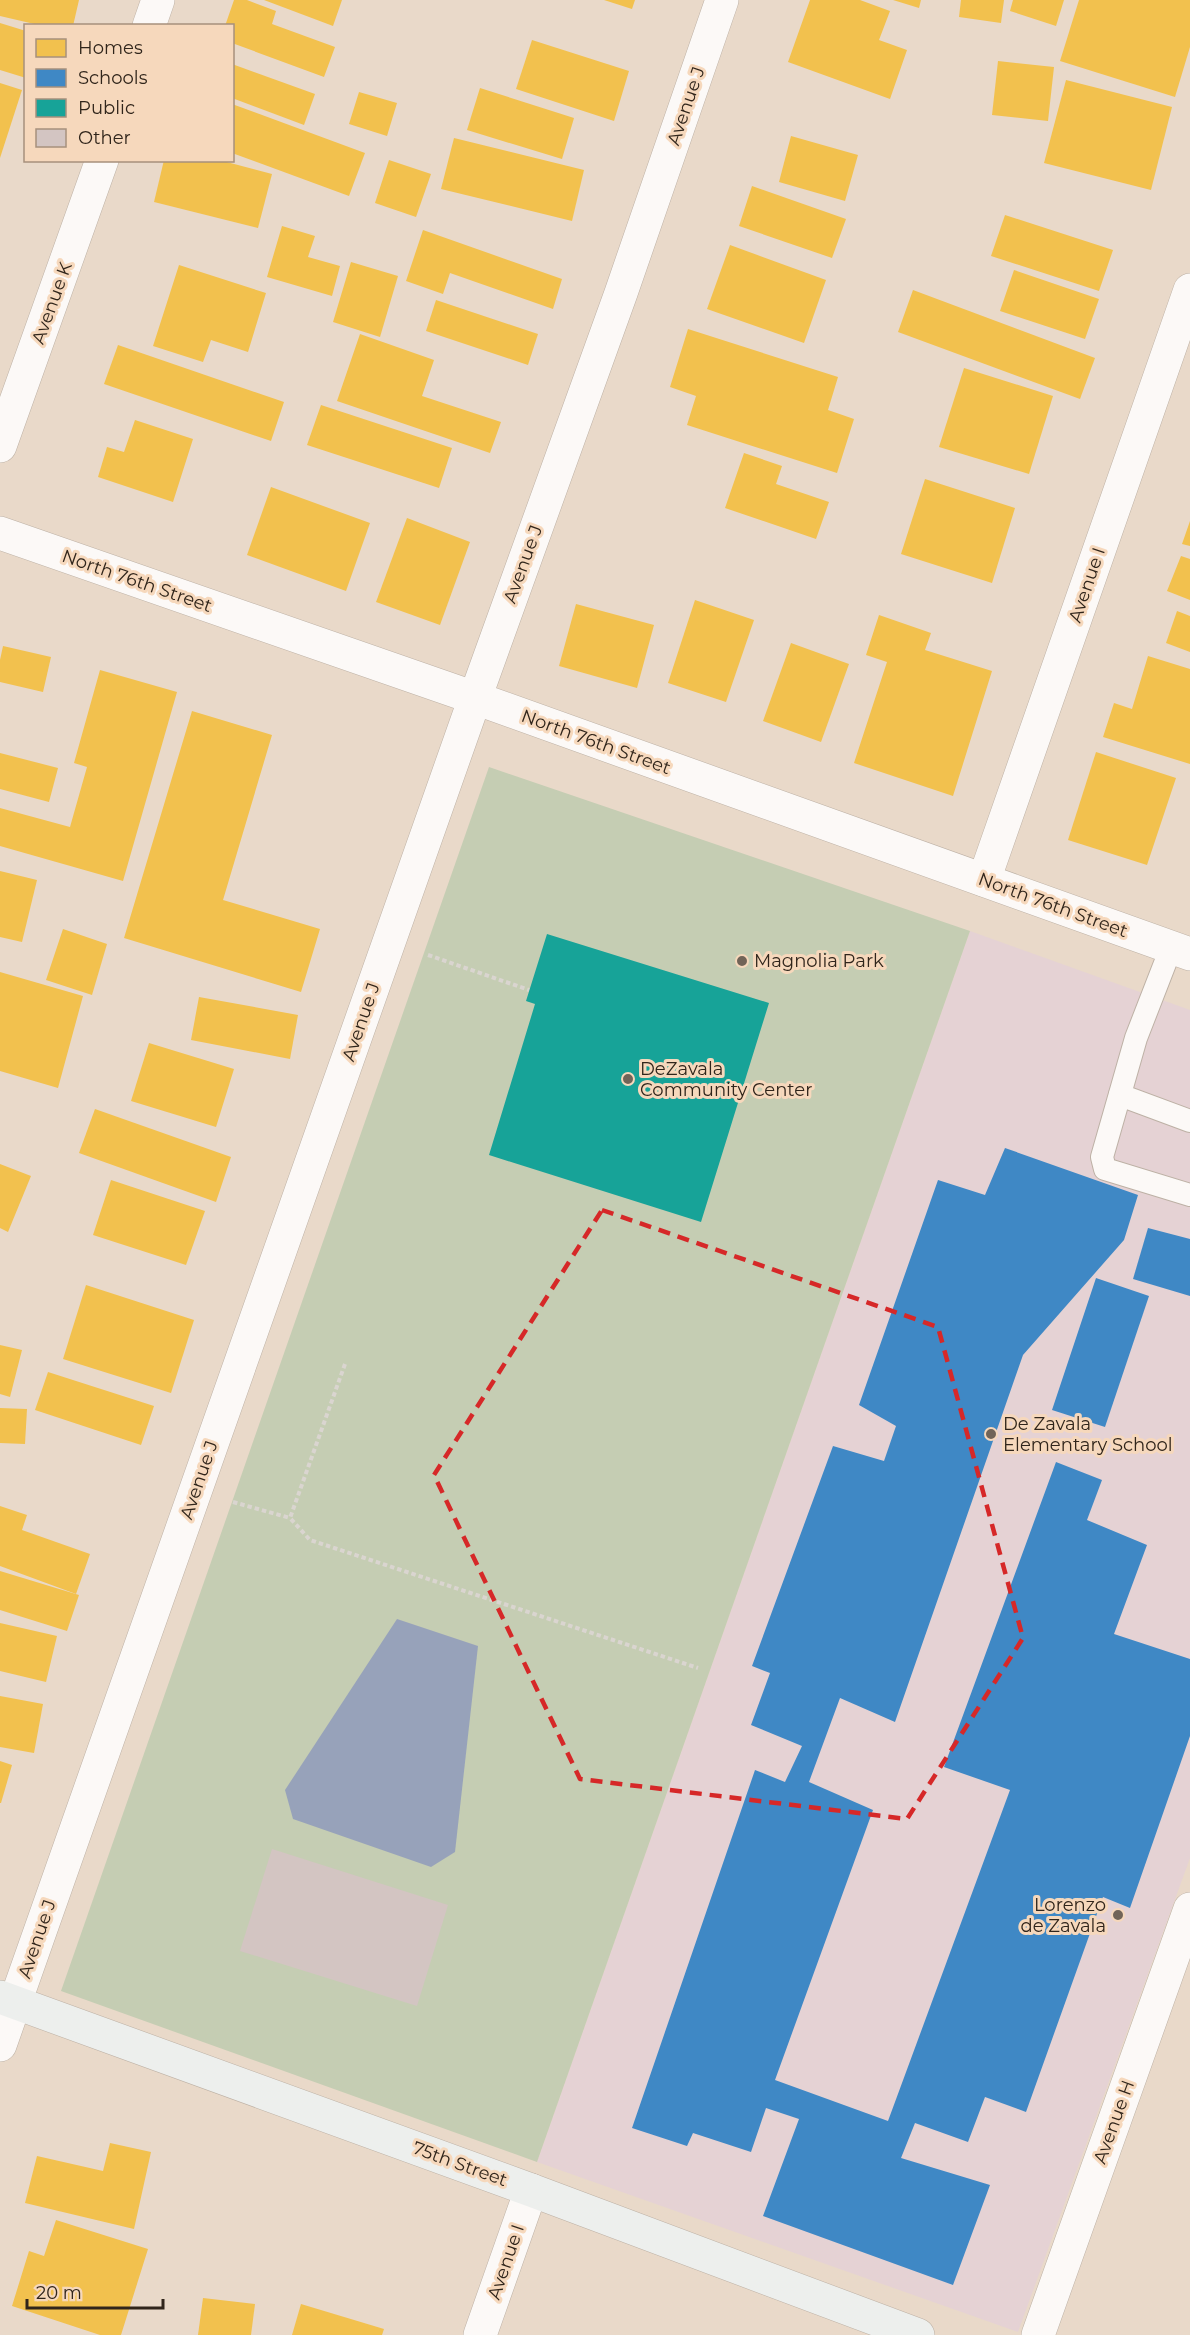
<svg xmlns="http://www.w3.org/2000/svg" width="1190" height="2335" viewBox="0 0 1190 2335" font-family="Montserrat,sans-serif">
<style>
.education{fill:#e5d2d4}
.green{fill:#c5cdb3}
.water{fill:#97a2ba}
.homes{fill:#f2c14e}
.schools{fill:#3f88c5}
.public{fill:#17a398}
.building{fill:#d3c5c2}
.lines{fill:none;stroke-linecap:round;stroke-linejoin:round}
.lane-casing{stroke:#bdb1a5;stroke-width:24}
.street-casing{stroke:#bdb1a5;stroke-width:34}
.secondary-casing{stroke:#bdb1a5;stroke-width:34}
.path{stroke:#dad5d0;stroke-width:4;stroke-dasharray:4.5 3;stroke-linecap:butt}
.lane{stroke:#fcf9f7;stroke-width:22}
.street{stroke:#fcf9f7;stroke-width:33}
.secondary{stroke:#edefed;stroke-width:33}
.marked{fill:none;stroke:#d62828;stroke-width:4.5;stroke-dasharray:12 8;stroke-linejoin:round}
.poi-dot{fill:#716458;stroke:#f6d8bc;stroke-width:2}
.labels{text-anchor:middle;stroke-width:6;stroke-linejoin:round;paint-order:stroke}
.street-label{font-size:18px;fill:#30251b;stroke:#f6d8bc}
.poi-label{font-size:18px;fill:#30251b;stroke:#f6d8bc;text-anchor:start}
</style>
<rect width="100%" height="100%" fill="#e9d9c9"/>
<path class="education" d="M 970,931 L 1190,1010 L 1190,1858 L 1018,2332 L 537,2162 Z"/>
<path class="green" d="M 489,767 L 970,931 L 537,2162 L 61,1991 Z"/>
<path class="water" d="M 397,1619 L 478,1646 L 455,1852 L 431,1867 L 293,1819 L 285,1790 Z"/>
<g class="homes">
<path d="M 0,0 L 79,0 L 73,26 L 43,26 L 0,16 Z"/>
<path d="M 234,0 L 247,0 L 276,11 L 272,24 L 335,47 L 324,77 L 232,43 L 232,26 L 225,26 Z"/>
<path d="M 264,0 L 342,0 L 333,26 Z"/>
<path d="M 604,0 L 635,0 L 632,9 Z"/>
<path d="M 810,0 L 860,0 L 890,11 L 879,40 L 907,50 L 890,99 L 788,62 Z"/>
<path d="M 893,0 L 921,0 L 919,8 Z"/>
<path d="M 961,0 L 1004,0 L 1001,23 L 959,17 Z"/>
<path d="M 1013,0 L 1064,0 L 1056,26 L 1010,11 Z"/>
<path d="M 1079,0 L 1190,0 L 1190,47 L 1175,97 L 1060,61 Z"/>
<path d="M 0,23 L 26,31 L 26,78 L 0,70 Z"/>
<path d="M 532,40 L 629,71 L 614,121 L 516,89 Z"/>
<path d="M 998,61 L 1054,67 L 1048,121 L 992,115 Z"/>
<path d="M 232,64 L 315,94 L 304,125 L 232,98 Z"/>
<path d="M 1066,80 L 1172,107 L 1151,190 L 1044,163 Z"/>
<path d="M 0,83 L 22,90 L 0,158 Z"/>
<path d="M 480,88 L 574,118 L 562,159 L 467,130 Z"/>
<path d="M 359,92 L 397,103 L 387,136 L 349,124 Z"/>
<path d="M 232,104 L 365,153 L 349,196 L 232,153 Z"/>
<path d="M 791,136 L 858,155 L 845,201 L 779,182 Z"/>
<path d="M 454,138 L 584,170 L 572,221 L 441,189 Z"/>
<path d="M 164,160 L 219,160 L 272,174 L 258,228 L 154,202 Z"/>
<path d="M 389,160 L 431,174 L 416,217 L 375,203 Z"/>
<path d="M 752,186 L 846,219 L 832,258 L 739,226 Z"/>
<path d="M 1005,215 L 1113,250 L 1099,291 L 991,256 Z"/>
<path d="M 282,226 L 315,236 L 308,257 L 340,266 L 332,296 L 267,277 Z"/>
<path d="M 423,230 L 562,279 L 553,309 L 450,273 L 443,294 L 406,281 Z"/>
<path d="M 730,245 L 826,280 L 804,343 L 707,309 Z"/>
<path d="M 351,262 L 398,276 L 380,337 L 333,322 Z"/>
<path d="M 179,265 L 266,293 L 248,352 L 211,340 L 203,362 L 153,346 Z"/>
<path d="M 1014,270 L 1099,299 L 1085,339 L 1000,311 Z"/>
<path d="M 913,290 L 1095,358 L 1080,399 L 898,332 Z"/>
<path d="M 436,300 L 538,334 L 528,365 L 426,331 Z"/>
<path d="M 688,329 L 838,377 L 828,410 L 854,419 L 837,473 L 687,425 L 696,396 L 670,387 Z"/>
<path d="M 360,334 L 434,360 L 422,396 L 501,422 L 490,453 L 337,401 Z"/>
<path d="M 118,345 L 284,402 L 271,441 L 104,384 Z"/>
<path d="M 964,368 L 1053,396 L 1029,474 L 939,447 Z"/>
<path d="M 321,405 L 452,448 L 439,488 L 307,445 Z"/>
<path d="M 135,420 L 193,439 L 173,502 L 98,477 L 107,447 L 124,452 Z"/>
<path d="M 744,453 L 782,466 L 776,484 L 829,502 L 816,539 L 725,508 Z"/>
<path d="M 925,479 L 1015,508 L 992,583 L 901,554 Z"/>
<path d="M 271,487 L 370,523 L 346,591 L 247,555 Z"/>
<path d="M 407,518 L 470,542 L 440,625 L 376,602 Z"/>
<path d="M 1190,521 L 1190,546 L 1182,544 Z"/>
<path d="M 1181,556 L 1190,559 L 1190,600 L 1167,591 Z"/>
<path d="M 695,600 L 754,620 L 726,702 L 668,683 Z"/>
<path d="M 576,604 L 654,625 L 637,688 L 559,666 Z"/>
<path d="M 1177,611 L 1190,616 L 1190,652 L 1166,643 Z"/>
<path d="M 879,615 L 931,633 L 925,650 L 992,671 L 953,796 L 854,763 L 887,662 L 866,655 Z"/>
<path d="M 791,643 L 849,664 L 821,742 L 763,721 Z"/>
<path d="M 3,646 L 51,657 L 43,692 L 0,682 L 0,660 Z"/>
<path d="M 1148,656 L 1190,669 L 1190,764 L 1103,737 L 1114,703 L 1132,709 Z"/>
<path d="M 100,670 L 177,692 L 123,881 L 0,846 L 0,808 L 70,827 L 87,767 L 74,763 Z"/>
<path d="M 192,711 L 272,735 L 223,900 L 320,929 L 301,992 L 124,938 Z"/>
<path d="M 1096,752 L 1176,778 L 1147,865 L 1068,840 Z"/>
<path d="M 0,753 L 58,768 L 49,802 L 0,789 Z"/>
<path d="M 0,871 L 37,880 L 22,942 L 0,937 Z"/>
<path d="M 63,929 L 107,944 L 92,995 L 46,980 Z"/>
<path d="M 0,972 L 83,996 L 58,1088 L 0,1071 Z"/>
<path d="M 199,997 L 298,1015 L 290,1059 L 191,1040 Z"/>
<path d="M 149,1043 L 234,1069 L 216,1127 L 131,1101 Z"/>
<path d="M 95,1109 L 231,1157 L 216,1202 L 79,1153 Z"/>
<path d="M 0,1164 L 31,1176 L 8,1232 L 0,1228 Z"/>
<path d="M 111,1180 L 205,1211 L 186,1265 L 93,1235 Z"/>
<path d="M 86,1285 L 194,1320 L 171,1393 L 63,1359 Z"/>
<path d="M 0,1345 L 22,1350 L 10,1397 L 0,1394 Z"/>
<path d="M 48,1372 L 154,1406 L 141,1445 L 35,1410 Z"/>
<path d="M 0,1408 L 27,1409 L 25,1444 L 0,1443 Z"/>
<path d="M 0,1506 L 27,1515 L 22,1530 L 90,1554 L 76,1594 L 0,1566 Z"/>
<path d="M 0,1571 L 79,1595 L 67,1631 L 0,1610 Z"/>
<path d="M 0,1623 L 57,1636 L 46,1682 L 0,1671 Z"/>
<path d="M 0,1696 L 43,1704 L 34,1753 L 0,1747 Z"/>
<path d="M 0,1761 L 12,1765 L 1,1803 L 0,1803 Z"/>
<path d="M 110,2143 L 151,2152 L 134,2229 L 25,2203 L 37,2156 L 103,2171 Z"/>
<path d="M 56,2220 L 148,2249 L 121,2335 L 100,2335 L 12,2306 L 29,2251 L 44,2256 Z"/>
<path d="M 203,2298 L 255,2304 L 251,2335 L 198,2335 Z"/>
<path d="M 301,2304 L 384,2329 L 382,2335 L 292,2335 Z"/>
</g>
<g class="schools">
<path d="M 1005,1148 L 1138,1195 L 1124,1240 L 1023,1355 L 895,1722 L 840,1698 L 809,1782 L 873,1810 L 775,2080 L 888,2121 L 1010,1790 L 944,1767 L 1056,1462 L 1102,1480 L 1087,1520 L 1147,1545 L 1114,1634 L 1190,1659 L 1190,1736 L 1130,1908 L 1103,1897 L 1026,2112 L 985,2097 L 968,2142 L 915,2123 L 901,2158 L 990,2185 L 953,2285 L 763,2216 L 799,2119 L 766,2108 L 751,2152 L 693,2133 L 687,2146 L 632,2128 L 755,1770 L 785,1782 L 802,1746 L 751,1725 L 770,1673 L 752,1666 L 833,1446 L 884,1461 L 896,1426 L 859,1405 L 938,1180 L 985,1195 Z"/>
<path d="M 1148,1228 L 1190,1239 L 1190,1296 L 1133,1279 Z"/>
<path d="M 1096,1278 L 1149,1296 L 1105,1427 L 1052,1410 Z"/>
</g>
<path class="public" d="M 547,934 L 769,1003 L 701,1222 L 489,1155 L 535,1004 L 526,1001 Z"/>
<path class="building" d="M 272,1849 L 448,1905 L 417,2006 L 240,1951 Z"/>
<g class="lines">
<defs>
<g id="lane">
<path d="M 1171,948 L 1136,1038 L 1102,1157 L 1105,1169 L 1190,1195"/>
<path d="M 1120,1095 L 1190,1121"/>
</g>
<g id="street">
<path d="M 149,26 L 158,0"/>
<path d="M 0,446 L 102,160"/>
<path d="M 0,533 L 475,698 L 1190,954"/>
<path d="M 984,880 L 1190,290"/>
<path d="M 0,2045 L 475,698 L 621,293 L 722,0"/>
<path d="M 480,2335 L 531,2190"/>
<path d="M 1038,2335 L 1190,1909"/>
</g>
<path id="secondary" d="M 0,1997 L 531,2190 L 918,2335"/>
</defs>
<use href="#lane" class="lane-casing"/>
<use href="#street" class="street-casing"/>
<use href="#secondary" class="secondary-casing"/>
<g class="path">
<path d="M 428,955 L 529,990"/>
<path d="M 345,1364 L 290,1518 L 310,1540 L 698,1668"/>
<path d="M 233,1502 L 290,1518"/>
</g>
<use href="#lane" class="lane"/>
<use href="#street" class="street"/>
<use href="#secondary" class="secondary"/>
</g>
<path class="marked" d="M 602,1210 L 938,1327 L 1023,1638 L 907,1819 L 580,1779 L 434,1475 Z"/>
<g class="poi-dot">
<circle cx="742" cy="961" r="6"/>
<circle cx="628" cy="1079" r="6"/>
<circle cx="991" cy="1434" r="6"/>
<circle cx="1118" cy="1915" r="6"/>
</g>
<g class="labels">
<g class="street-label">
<text transform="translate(686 106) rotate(-71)" y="6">Avenue J</text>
<text transform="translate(52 303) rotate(-70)" y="6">Avenue K</text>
<text transform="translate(523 564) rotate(-70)" y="6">Avenue J</text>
<text transform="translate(137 581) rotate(19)" y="6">North 76th Street</text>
<text transform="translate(1087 585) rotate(-71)" y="6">Avenue I</text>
<text transform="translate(596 742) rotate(20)" y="6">North 76th Street</text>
<text transform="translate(1053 905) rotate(20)" y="6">North 76th Street</text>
<text transform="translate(361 1022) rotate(-71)" y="6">Avenue J</text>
<text transform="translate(199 1480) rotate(-71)" y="6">Avenue J</text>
<text transform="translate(37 1939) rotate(-71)" y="6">Avenue J</text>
<text transform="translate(1114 2122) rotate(-70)" y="6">Avenue H</text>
<text transform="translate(460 2164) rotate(20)" y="6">75th Street</text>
<text transform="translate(506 2262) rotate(-71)" y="6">Avenue I</text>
</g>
<g class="poi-label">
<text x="754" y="967">Magnolia Park</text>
<text x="640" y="1075">DeZavala<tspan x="640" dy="21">Community Center</tspan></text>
<text x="1003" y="1430">De Zavala<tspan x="1003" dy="21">Elementary School</tspan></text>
<text x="1106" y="1911" text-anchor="end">Lorenzo<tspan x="1106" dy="21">de Zavala</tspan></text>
</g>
</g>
<rect x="24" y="24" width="210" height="138" fill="#f6d8bc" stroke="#a7907c" stroke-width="1.5"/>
<rect x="36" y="39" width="30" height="18" fill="#f2c14e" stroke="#a7907c" stroke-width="1.5"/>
<text x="78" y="54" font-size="18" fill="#30251b">Homes</text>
<rect x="36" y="69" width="30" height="18" fill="#3f88c5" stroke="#a7907c" stroke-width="1.5"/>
<text x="78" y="84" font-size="18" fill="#30251b">Schools</text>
<rect x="36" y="99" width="30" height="18" fill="#17a398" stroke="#a7907c" stroke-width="1.5"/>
<text x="78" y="114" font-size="18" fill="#30251b">Public</text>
<rect x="36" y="129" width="30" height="18" fill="#d3c5c2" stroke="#a7907c" stroke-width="1.5"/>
<text x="78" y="144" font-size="18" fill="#30251b">Other</text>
<path d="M27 2299v9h136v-9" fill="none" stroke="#30251b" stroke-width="3"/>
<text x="36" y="2299" font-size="18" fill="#30251b" stroke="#f6d8bc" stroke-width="4.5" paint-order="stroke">20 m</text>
</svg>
